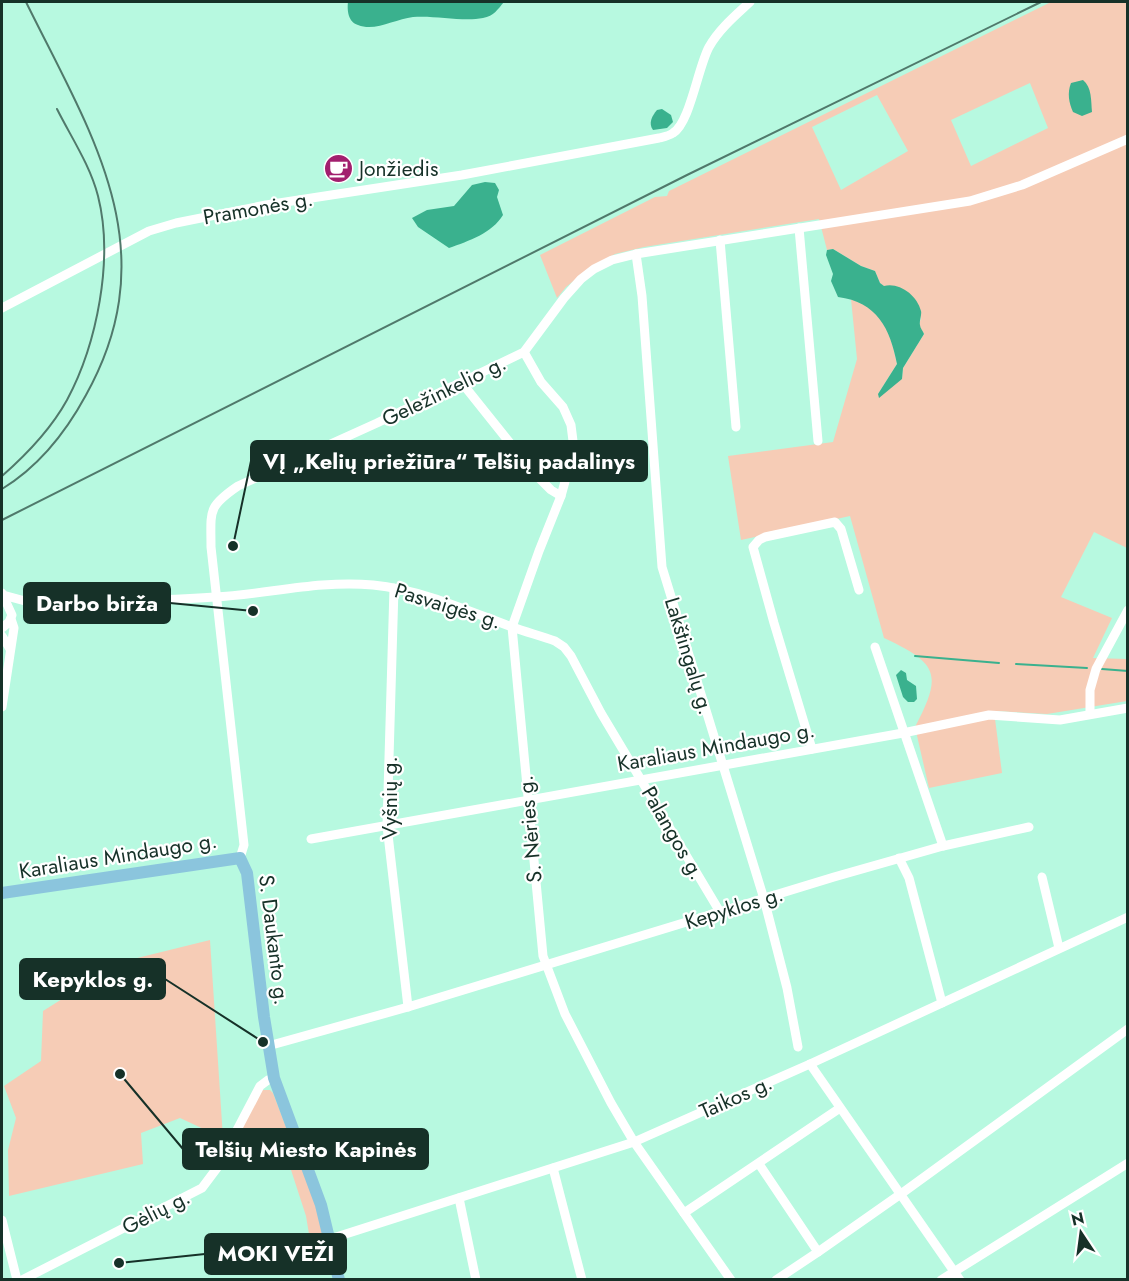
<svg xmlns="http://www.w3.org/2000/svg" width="1129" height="1281" viewBox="0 0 1129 1281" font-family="Jost,sans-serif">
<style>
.green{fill:#f6ccb6;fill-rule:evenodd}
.water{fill:#3ab18e}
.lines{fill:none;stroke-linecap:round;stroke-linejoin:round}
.stream{stroke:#3ab18e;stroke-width:2}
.minor{stroke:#fff;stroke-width:9}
.major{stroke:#8bc5dd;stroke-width:12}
.rail{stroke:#50796b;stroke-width:2}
.labels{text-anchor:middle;stroke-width:4.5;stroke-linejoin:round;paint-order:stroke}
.poi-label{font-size:21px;fill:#163128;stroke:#fff;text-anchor:start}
.street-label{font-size:21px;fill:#163128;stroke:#fff}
.leader{fill:none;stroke:#163128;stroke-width:2}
.callout-dot{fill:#163128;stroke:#fff;stroke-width:2}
.callout{fill:#163128;stroke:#163128;stroke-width:2}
.callout-label{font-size:22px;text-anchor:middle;font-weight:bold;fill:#fff}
</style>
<rect width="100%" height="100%" fill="#b7f9e0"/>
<g class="green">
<path d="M 1051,2 L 1127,2 L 1127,548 L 1094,532 L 1061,597 L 1112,618 L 1093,658 L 1127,659 L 1127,701 L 1047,714 L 994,711 L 1002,773 L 929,788 L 915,727 C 943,674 938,663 884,638 L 850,516 L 741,540 L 728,456 L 833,442 L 857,359 L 851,299 C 857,302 864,304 869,308 C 887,319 893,345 897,364 L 878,394 L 902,379 L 903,368 L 924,334 L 919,325 L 921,318 L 880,283 L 875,271 L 861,266 L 833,249 L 827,250 L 819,219 L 644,247 L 615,254 L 591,267 L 566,287 L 557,298 L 540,255 L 655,197 L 667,196 L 669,191 ZM 1030,83 L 1048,128 L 971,166 L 951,120 ZM 877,95 L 908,151 L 841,190 L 812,127 Z"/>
<path d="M 210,940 L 223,1138 L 180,1118 L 141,1133 L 143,1164 L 9,1196 L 8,1150 L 16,1118 L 4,1086 L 41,1061 L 43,1011 L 121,962 Z"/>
<path d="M 262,1090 L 270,1090 L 273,1093 L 313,1197 L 325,1238 L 310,1240 L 306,1216 L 279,1133 C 266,1128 252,1135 243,1144 L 235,1139 Z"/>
</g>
<g class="water">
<path d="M 348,2 L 504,2 C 498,9 494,16 483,18 C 463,22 434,15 413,17 C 395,19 375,32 358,25 C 348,22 347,10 348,2 Z"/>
<path d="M 1083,80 C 1092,87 1091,101 1092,112 L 1082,116 L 1073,112 C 1069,103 1067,93 1071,83 Z"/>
<path d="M 662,109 L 671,115 L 673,122 L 667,128 L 653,130 C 648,123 652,116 657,110 Z"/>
<path d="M 485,182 L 495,183 L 499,190 L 497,197 L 503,215 C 492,233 469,241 449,248 L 418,227 L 412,218 L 427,210 L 454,206 L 472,185 Z"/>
<path d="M 833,249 L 861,266 L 875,271 L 880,283 L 884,286 C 899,282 917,295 921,311 C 922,315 919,321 920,325 C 920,328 923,331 924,334 L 903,368 L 902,379 L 879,398 L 878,394 L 897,364 C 890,328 877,302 838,297 L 831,281 L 833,274 L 826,255 L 827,250 Z"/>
<path d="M 901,670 L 906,673 L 907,680 L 916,686 L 917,699 L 914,702 L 908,702 L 903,697 L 896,675 Z"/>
</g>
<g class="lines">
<g class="stream">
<path d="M 915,656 L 999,663"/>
<path d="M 1016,664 L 1087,668"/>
<path d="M 1102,669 L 1128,671"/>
</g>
<g class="minor">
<path d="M 799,228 L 818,441"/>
<path d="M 720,240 L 736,427"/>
<path d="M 636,254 L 642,296 L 662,567 L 764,899 L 787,988 L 798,1047"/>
<path d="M 2,308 L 149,231 L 176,223 L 266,205 L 462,175 L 659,138 C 663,137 669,136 673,133 C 690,123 698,67 709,47 C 719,29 736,15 750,2"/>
<path d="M 524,352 L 541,382 L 563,407 L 571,425 L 574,449 L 561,496 L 539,551 L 512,627 L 543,956 L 565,1014 L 611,1103 L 634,1142 L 731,1280"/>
<path d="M 462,383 L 534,473 L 551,490 L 561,496"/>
<path d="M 394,588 L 387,826 L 408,1007"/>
<path d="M 2,593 L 12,615 L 9,622 L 2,628"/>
<path d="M 3,595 L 25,601 C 88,600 152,602 215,597 C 268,594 319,580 373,585 C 422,590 466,610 512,627 C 526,632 541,636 555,641 L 564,647 L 571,656 L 601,713 L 720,912"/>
<path d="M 2,636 L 10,649"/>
<path d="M 875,647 L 943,846"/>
<path d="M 2,707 L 14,628 L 11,619"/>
<path d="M 1090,714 L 1090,690 L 1096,669 L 1128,610"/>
<path d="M 812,749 L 774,623 L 753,547 L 759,540 L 765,537 L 835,522 L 841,529 L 859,590"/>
<path d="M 311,839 L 903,733 L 989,715 L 1060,720 L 1128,708"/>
<path d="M 240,858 L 244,845 L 211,547 C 211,511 207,507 238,486 L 377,423 L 524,352 L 564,298 L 581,279 L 594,269 L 612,260 L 636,254 L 970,201 L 1022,185 L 1128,139"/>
<path d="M 899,858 L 909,878 L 942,1003"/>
<path d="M 1042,877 L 1059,948"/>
<path d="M 268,1046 L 408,1007 L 834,877 L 943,846 L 1029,827"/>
<path d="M 810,1064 L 960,1280"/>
<path d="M 759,1164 L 818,1252 L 776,1280"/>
<path d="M 553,1168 L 582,1280"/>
<path d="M 459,1198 L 476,1280"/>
<path d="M 684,1213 L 840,1108"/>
<path d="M 2,1220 L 17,1280"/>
<path d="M 330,1239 L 634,1142 L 810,1064 L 1128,917"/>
<path d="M 818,1252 L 905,1191 L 1128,1029"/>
<path d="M 22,1280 L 202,1188 L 217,1168 L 260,1086 L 268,1080 L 274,1078"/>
<path d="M 941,1280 L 1128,1163"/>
</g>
<path class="major" d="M 2,893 L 240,858 L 247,873 L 264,1017 L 274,1078 L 321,1205 L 339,1280"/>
<g class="rail">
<path d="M 2,476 C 26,455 51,429 67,400 C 97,344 114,259 98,196 C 90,165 71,137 57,109"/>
<path d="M 2,489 C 38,467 66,432 86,395 C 168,248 91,134 26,2"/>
<path d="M 2,520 L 687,175 L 1041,2"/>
</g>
</g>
<defs>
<symbol id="cafe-disc" viewBox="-11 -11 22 22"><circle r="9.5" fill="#a21f6e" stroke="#fff"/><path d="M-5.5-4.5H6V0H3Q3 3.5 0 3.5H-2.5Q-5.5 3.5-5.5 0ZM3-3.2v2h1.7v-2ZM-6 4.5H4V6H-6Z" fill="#fff"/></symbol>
</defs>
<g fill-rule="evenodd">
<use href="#cafe-disc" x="322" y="152" width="33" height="33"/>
</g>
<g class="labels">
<g class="poi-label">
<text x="359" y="176">Jonžiedis</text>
</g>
<g class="street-label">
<text transform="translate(258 208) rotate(-10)" y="7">Pramonės g.</text>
<text transform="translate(444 391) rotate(-26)" y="7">Geležinkelio g.</text>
<text transform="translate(448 606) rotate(17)" y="7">Pasvaigės g.</text>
<text transform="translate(689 656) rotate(73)" y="7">Lakštingalų g.</text>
<text transform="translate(716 747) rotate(-10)" y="7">Karaliaus Mindaugo g.</text>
<text transform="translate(390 798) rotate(-90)" y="7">Vyšnių g.</text>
<text transform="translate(530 829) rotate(-95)" y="7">S. Nėries g.</text>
<text transform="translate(673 833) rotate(60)" y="7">Palangos g.</text>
<text transform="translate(118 856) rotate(-9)" y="7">Karaliaus Mindaugo g.</text>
<text transform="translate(734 908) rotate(-17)" y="7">Kepyklos g.</text>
<text transform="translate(274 940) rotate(83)" y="7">S. Daukanto g.</text>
<text transform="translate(736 1097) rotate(-24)" y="7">Taikos g.</text>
<text transform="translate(156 1212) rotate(-27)" y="7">Gėlių g.</text>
</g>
</g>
<path class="leader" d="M233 546L251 461M253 611L170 603M263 1042L165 979M120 1074L183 1149M119 1263L205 1254"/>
<g class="callout-dot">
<circle cx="233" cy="546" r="6"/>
<circle cx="253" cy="611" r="6"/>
<circle cx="263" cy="1042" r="6"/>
<circle cx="120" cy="1074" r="6"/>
<circle cx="119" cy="1263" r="6"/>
</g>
<g class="callout">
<rect x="251" y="441" width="396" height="40" rx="6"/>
<rect x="24" y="583" width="146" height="40" rx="6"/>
<rect x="20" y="959" width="145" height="40" rx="6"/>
<rect x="183" y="1129" width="245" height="40" rx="6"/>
<rect x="205" y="1234" width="141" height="40" rx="6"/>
</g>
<g class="callout-label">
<text x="449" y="469">VĮ „Kelių priežiūra“ Telšių padalinys</text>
<text x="97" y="611">Darbo birža</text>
<text x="93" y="987">Kepyklos g.</text>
<text x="306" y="1157">Telšių Miesto Kapinės</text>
<text x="276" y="1261">MOKI VEŽI</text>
</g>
<rect width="1129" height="1281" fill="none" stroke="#163128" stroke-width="6"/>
<g transform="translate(1081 1233) rotate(347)" stroke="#ffffff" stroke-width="4.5" paint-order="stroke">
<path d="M0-4.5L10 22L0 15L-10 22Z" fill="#163128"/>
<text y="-9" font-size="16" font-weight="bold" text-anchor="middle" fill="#163128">N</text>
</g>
</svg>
